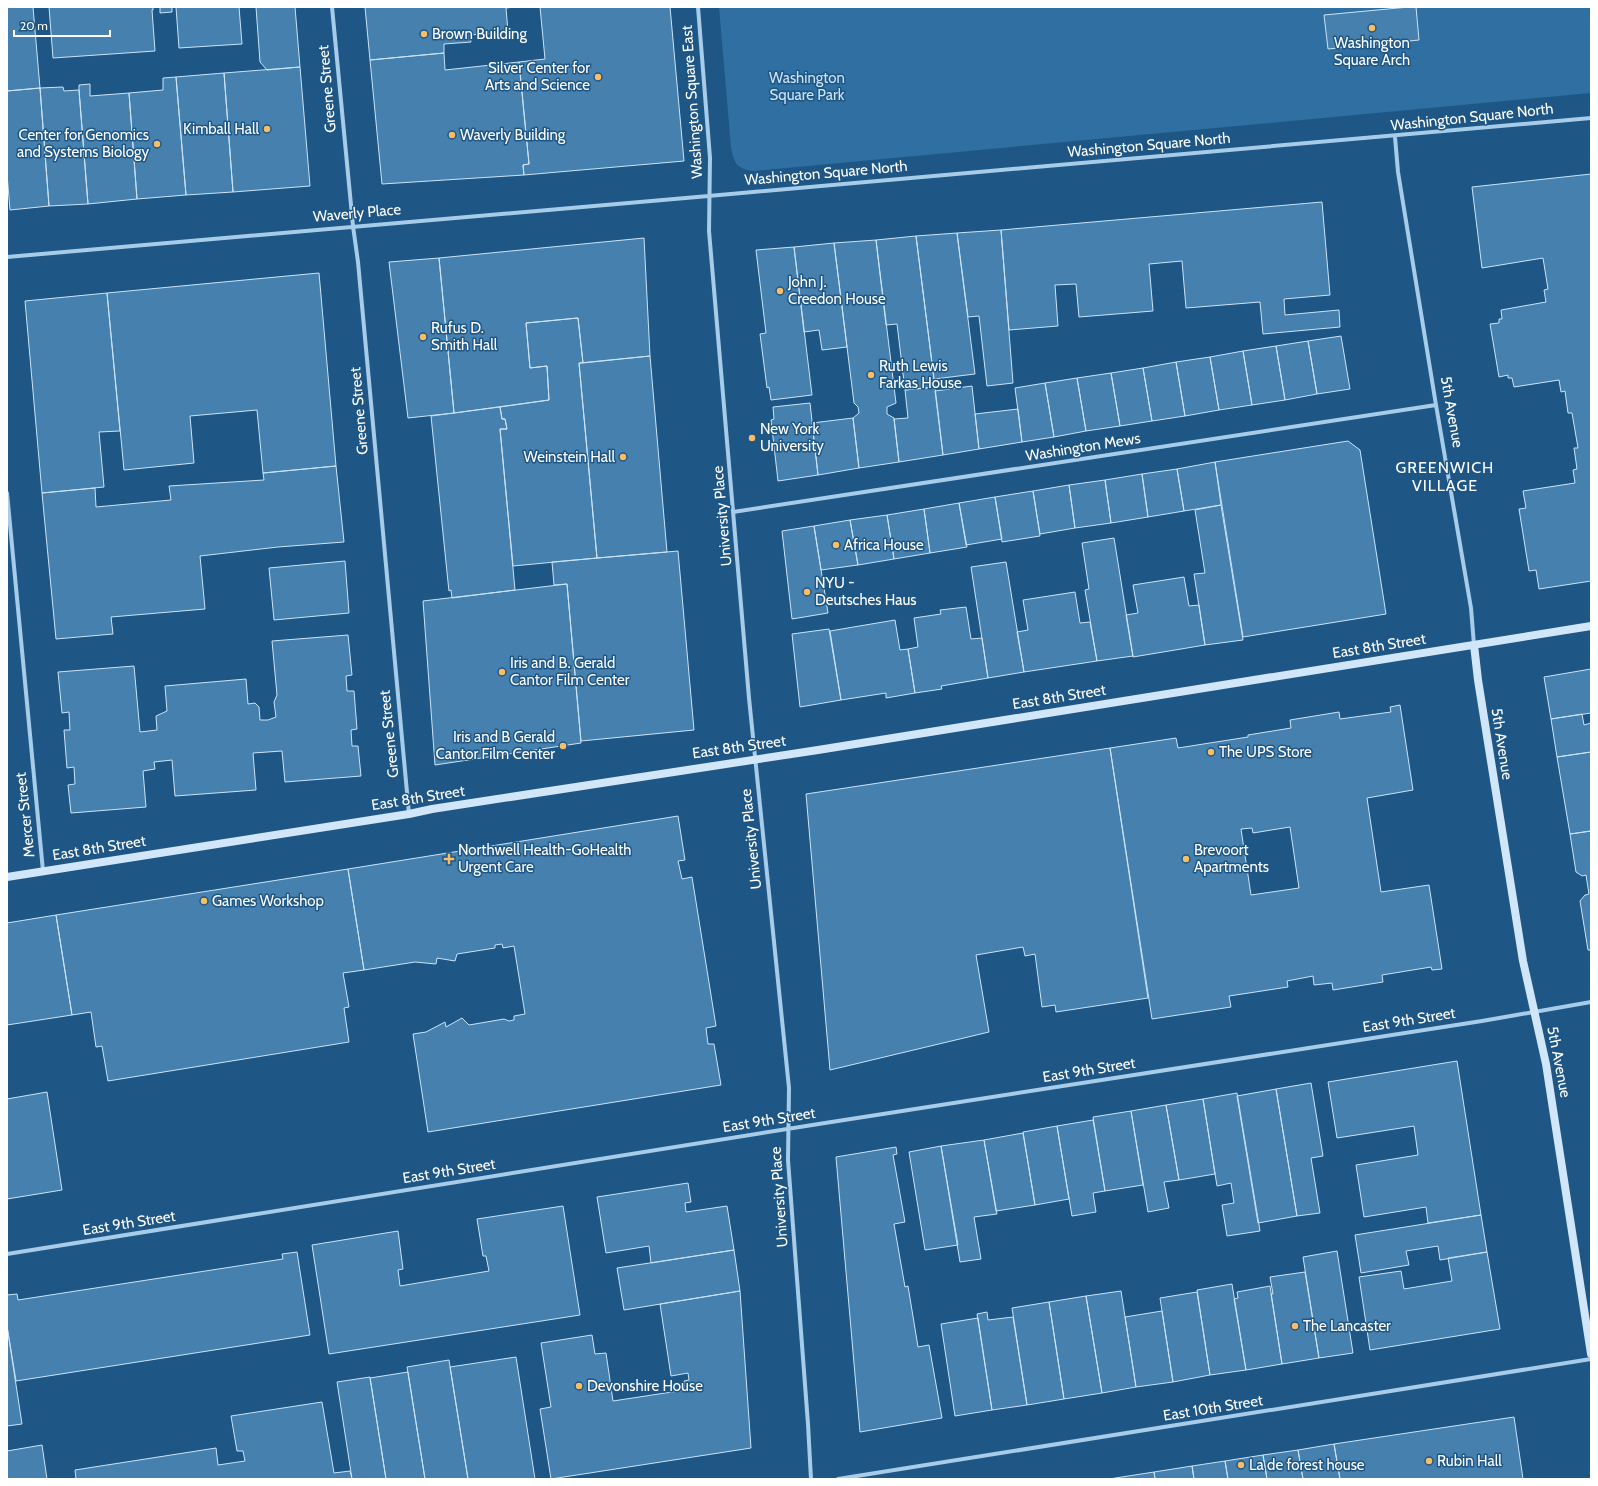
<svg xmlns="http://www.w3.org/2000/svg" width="1598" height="1486" font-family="Cabin,sans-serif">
<rect width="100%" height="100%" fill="#1e5685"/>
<path fill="#2f6fa2" d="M719,7H1591V93L754,171C737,169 734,164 731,147Z"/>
<path fill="#4680ae" stroke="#cbe4f8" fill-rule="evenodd" d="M7,7H33L40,88L7,91Z
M49,7H153V10H152L155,51L53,58Z
M160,7H172V12L160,13Z
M176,7H239L242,44L179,48Z
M256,7H295L300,67L267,70L260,62Z
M365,7H514L506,8L508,32L470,35L471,42L444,44V53L370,60Z
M540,7H670L684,161L524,175L523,165L529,164L519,62L545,59Z
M1409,7H1416L1419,40L1328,49L1324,15Z
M444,53L445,70L519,62L529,164L523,165L524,175L382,184L370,60Z
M300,67L310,186L233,192L224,73Z
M224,73L233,192L186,195L176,77Z
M176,77L186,195L137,199L129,93L163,90V78Z
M90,84V96L129,93L137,199L88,204L79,90V85Z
M63,87L64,91L79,90L88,204L49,206L40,88Z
M40,88L49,206L10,210L7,174V91Z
M1591,174V581L1539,589L1536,570L1529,571L1519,509L1526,508L1523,491L1575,483L1573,470L1577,469L1574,448H1578L1572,413H1568L1565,391L1561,392L1559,380L1514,387L1512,378H1508V375L1499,377L1490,324L1499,323V319H1502L1501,310L1546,302L1544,290L1548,289L1543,258L1482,268L1472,187Z
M1322,202L1330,295L1284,299L1285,315L1339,310L1340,327L1263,334L1260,302L1186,308L1182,261L1149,264L1153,311L1079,317L1076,284L1055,285L1058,326L1009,330L1001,230Z
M1001,230L1013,383L987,386L979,316L968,317L957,233Z
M957,233L975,374L934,379L916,236Z
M916,236L935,387L905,390L897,324L886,325L876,240Z
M644,238L650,356L583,363L578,318L526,323L530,368L547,366L549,400L454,413L439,258Z
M876,240L896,403L887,407V414L894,418L899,462L859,468L853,418L859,413L858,407L854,403L834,243Z
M834,243L847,347L822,350L819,330L804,332L794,247Z
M794,247L812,395L771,400L769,387L767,388L760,334L766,333L756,250Z
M439,258L454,413L408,418L389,262Z
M319,273L336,466L263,473L257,410L190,416L194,463L124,470L107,293Z
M107,293L120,431L99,432L104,487L42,493L25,301Z
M578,318L583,363H579L597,558L513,566L500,429H507L505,419H502L500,407L549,400L547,366L530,368L526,323Z
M1341,336L1350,389L1317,394L1308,341Z
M1308,341L1317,394L1285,400L1276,346Z
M1276,346L1285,400L1252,405L1243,351Z
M1243,351L1252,405L1219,410L1210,357Z
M650,356L667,552L597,558L579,363Z
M1210,357L1219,410L1185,416L1176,362Z
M1176,362L1185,416L1152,421L1143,368Z
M1143,368L1152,421L1120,426L1111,373Z
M1111,373L1120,426L1086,431L1077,378Z
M1077,378L1086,431L1054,437L1045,383Z
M1045,383L1054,437L1022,442L1015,388Z
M972,386L979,449L943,455L935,391Z
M935,387L943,455L899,462L894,419L908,418L905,390Z
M810,403L818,475L778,481L771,420L774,419L773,407Z
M500,407L502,419H505L507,429H500L515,590L452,598L451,590L449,591L448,582L431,416Z
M1018,409L1022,442L979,449L975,414Z
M853,418L859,468L818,475L812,423Z
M1348,441L1360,450L1386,614L1243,637L1215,462Z
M1215,462L1221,505L1184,511L1177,469Z
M336,466L344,542L278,547L200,556L205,609L111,617L113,634L56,639L42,493L95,488L96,507L171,500L169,486L264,480L263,473Z
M1177,469L1184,511L1148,517L1142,474Z
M1142,474L1148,517L1111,523L1105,480Z
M1105,480L1111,523L1075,528L1069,485Z
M1069,485L1075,528L1040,534L1033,491Z
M1033,491L1040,536L1002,542L995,497Z
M995,497L1002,539L966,545L959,503Z
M959,503L967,547L930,553L924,509Z
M1221,505L1243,640L1205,645L1194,574L1205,573L1195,510Z
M924,509L930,553L894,559L887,515Z
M887,515L894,559L858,565L850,520Z
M850,520L858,565L821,570L814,526Z
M814,526L828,613L792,619L782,531Z
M1114,538L1133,656L1097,661L1085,590L1089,589L1082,543Z
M678,551L694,730L581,741L567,584L554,585L552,562Z
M345,561L349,613L274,620L269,568Z
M1006,562L1024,672L988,678L971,567Z
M1184,577L1189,606L1199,605L1205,645L1133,657L1126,615L1138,613L1133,585Z
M567,584L581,743L435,765L423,601Z
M1075,592L1080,623L1090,622L1097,661L1024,672L1017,632L1028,630L1023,600Z
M966,607L971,639L982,638L988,678L941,686L942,689L915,693L908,649L918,647L914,618L941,614L940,610Z
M895,620L900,650L908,649L915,693L886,698V693L841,700L830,631Z
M829,629L841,700L800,707L792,634Z
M348,635L352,675L346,676L347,691H354L357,729L351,730L352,746H358L361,776L285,782L282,751L253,753L256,790L175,796L172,760L154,762L155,769L143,771L146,807L71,813L68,785L75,784L74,767L67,768L64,730H70L69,712L62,713L58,672L134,666L140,732L157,730L156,716L167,711L165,686L246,679L248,704L255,703L259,707L260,720H268L276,717L274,702L277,695L272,641Z
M1591,669V713L1551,719L1544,677Z
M1400,705L1413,790L1367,798L1381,892L1429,885L1442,969L1432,970L1431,967L1382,975L1383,982L1333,990L1332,983L1314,985L1313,976L1287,981L1288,987L1229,996L1231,1007L1152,1019L1110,748L1176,738L1178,748L1248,737V735L1291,728L1290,720L1339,712L1340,719L1391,712L1390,707ZM1290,827L1299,888L1251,895L1241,829L1252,828L1253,833Z
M1582,714L1584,725L1591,723V752L1557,757L1551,719Z
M1110,748L1148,998L1056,1012L1055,1005L1042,1007L1035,954L1025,956L1023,947L976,955L989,1032L830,1070L806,794Z
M1591,752V831L1570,834L1557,757Z
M678,816L685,860L678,861L682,879L692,877L716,1026L706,1028L708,1044H714L721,1085L428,1132L413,1034L426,1032L445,1022L446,1027L462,1018L469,1025L504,1019L509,1021L514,1020V1016L525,1014L514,946L503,948L502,944L495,945V948L457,954L455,961L437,958L436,964L415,962L364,970L348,869Z
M1591,831V950H1588L1580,901L1585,895L1589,894L1586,875L1582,876L1576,872L1570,834Z
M348,869L364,970L343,973L349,1007L344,1008L349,1042L108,1081L102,1046L96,1047L91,1012L72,1015L56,915Z
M56,915L72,1015L7,1025V923Z
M1457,1061L1481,1215L1428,1223L1426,1207L1364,1217L1356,1165L1418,1155L1414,1126L1337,1138L1328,1082Z
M1311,1083L1323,1156L1311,1158L1320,1213L1297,1216L1276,1089Z
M1276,1089L1297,1216L1258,1223L1237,1096Z
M47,1092L62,1190L7,1199V1099Z
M1237,1093L1260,1231L1227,1236L1222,1205L1234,1203L1231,1183L1217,1186L1203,1099Z
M1203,1099L1215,1174L1179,1180L1166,1105Z
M1166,1105L1179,1180L1164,1182L1169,1208L1148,1212L1131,1111Z
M1131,1111L1143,1185L1105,1191L1093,1117Z
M1093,1120L1105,1191L1093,1193L1096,1212L1072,1216L1057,1126Z
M1057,1126L1069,1199L1035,1205L1023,1132Z
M1023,1133L1035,1205L996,1211L984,1140Z
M984,1140L997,1214L974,1217L981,1259L960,1262L941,1146Z
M941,1146L958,1245L925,1250L909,1152Z
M896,1147L897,1154L893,1155L905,1222L894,1224L905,1287L908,1286L918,1347L929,1345L942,1418L860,1432L836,1157Z
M688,1183L691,1202L685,1203L686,1212L727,1206L734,1250L651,1263L649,1246L606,1253L597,1197Z
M563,1206L580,1315L329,1354L312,1245L398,1231L403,1269L398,1270L400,1286L489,1271L486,1256H483L477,1219Z
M1481,1215L1487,1252L1440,1260L1438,1246L1406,1251L1409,1265L1361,1273L1355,1235Z
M734,1250L740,1291L624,1310L617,1268Z
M1337,1251L1353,1353L1319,1358L1303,1257Z
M297,1252L310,1335L16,1381L7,1326V1295L17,1294L18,1300L283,1259L282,1254Z
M1487,1252L1500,1329L1370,1350L1359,1277L1401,1271L1404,1289L1452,1281L1448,1258Z
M1305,1272L1319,1358L1282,1364L1271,1294H1273L1270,1277Z
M1232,1284L1246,1370L1210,1375L1197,1290Z
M1270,1286L1282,1364L1246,1370L1234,1299L1238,1298L1237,1292Z
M740,1291L751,1448L551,1479L540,1409L551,1407L541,1343L592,1335L595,1354L606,1353L613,1401L685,1390L684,1381L689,1380L688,1373L671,1376L660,1304Z
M1121,1291L1136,1387L1102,1393L1086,1296Z
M1197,1292L1210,1375L1173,1382L1160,1298Z
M1086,1296L1102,1393L1064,1399L1049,1302Z
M1049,1302L1064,1399L1027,1405L1012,1308Z
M1162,1311L1173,1382L1136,1387L1125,1317Z
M987,1312L988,1320L1013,1317L1027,1405L992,1410L977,1314Z
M978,1318L992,1410L955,1416L941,1324Z
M7,1326L22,1424L7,1426Z
M516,1357L535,1479H468L450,1367Z
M449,1360L468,1479H425L407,1367Z
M408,1372L425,1479H386L370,1378Z
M370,1377L386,1479H352L337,1382Z
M322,1402L334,1473L350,1471L352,1479H76L75,1470L216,1448L218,1465L245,1461L243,1451H237L231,1416Z
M1514,1417L1523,1479H1340L1334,1444Z
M1334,1444L1340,1479H1303L1298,1450Z
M42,1445L47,1479H7V1451Z
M1298,1450L1303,1479H1267L1263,1455Z
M1263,1455L1267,1479H1228L1225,1461Z
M1225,1461L1228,1479H1194L1192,1466Z
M1192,1466L1194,1479H1155L1154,1472Z
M1154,1472L1155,1479H1109Z"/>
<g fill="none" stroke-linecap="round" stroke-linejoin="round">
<path stroke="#a6ccea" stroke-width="4" d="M332,7L353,226L358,262L409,814
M698,7L710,158L709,231L749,698L789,1088L788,1160L808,1424L811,1479
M1395,137L1398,172L1436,405L1471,608L1474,645
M7,257C535,209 1063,168 1591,118
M7,493L43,871
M733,512L1436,405
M7,1254L825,1123L1482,1021L1591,1002
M838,1479L1591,1359"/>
<path stroke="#d1e6f8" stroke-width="8" d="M1474,645L1478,680L1523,961L1546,1064L1591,1354
M7,877L409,814L432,809L818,750L1591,626"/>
</g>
<g fill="#f9be65" stroke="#1e5685" stroke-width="1.5">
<circle cx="1372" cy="28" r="4"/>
<circle cx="424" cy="34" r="4"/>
<circle cx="598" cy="77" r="4"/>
<circle cx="267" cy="129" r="4"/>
<circle cx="452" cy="135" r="4"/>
<circle cx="157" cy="144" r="4"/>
<circle cx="780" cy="291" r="4"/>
<circle cx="423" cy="337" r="4"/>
<circle cx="871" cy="375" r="4"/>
<circle cx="752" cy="438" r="4"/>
<circle cx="623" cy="457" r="4"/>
<circle cx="836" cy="545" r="4"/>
<circle cx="807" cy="592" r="4"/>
<circle cx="502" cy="672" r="4"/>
<circle cx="563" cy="746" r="4"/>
<circle cx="1211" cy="752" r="4"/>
<path d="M447 853h4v4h4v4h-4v4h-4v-4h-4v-4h4z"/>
<circle cx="1186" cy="859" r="4"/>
<circle cx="204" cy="901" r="4"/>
<circle cx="1295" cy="1326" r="4"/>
<circle cx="579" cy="1386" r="4"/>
<circle cx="1429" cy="1461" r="4"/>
<circle cx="1241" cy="1465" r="4"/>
</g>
<g text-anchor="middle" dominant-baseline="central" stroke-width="3" stroke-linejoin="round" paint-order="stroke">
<g font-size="15" fill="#fff" stroke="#1e5685" text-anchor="start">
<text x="432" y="34">Brown Building</text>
<text x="1372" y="43" text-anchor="middle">Washington<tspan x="1372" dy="17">Square Arch</tspan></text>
<text x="590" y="68" text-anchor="end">Silver Center for<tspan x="590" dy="17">Arts and Science</tspan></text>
<text x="259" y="129" text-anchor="end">Kimball Hall</text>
<text x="149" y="135" text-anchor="end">Center for Genomics<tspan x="149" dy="17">and Systems Biology</tspan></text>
<text x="460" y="135">Waverly Building</text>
<text x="788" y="282">John J.<tspan x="788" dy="17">Creedon House</tspan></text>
<text x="431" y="328">Rufus D.<tspan x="431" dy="17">Smith Hall</tspan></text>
<text x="879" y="366">Ruth Lewis<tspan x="879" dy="17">Farkas House</tspan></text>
<text x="760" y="429">New York<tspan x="760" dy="17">University</tspan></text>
<text x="615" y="457" text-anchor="end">Weinstein Hall</text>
<text x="844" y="545">Africa House</text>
<text x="815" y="583">NYU -<tspan x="815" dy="17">Deutsches Haus</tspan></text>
<text x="510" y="663">Iris and B. Gerald<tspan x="510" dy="17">Cantor Film Center</tspan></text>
<text x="555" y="737" text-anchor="end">Iris and B Gerald<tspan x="555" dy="17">Cantor Film Center</tspan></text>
<text x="1219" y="752">The UPS Store</text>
<text x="458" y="850">Northwell Health-GoHealth<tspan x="458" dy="17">Urgent Care</tspan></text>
<text x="1194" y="850">Brevoort<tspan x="1194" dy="17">Apartments</tspan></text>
<text x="212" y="901">Games Workshop</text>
<text x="1303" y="1326">The Lancaster</text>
<text x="587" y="1386">Devonshire House</text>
<text x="1437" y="1461">Rubin Hall</text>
<text x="1249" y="1465">La de forest house</text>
</g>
<g font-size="15" fill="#cbe4f8" stroke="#1e5685">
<text x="807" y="78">Washington<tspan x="807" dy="17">Square Park</tspan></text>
</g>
<g font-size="15" fill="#fff" stroke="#1e5685">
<text transform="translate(327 89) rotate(-95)">Greene Street</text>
<text transform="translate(692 102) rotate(-94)">Washington Square East</text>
<text transform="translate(1472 117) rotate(-6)">Washington Square North</text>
<text transform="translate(1149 145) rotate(-5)">Washington Square North</text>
<text transform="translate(826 173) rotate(-5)">Washington Square North</text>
<text transform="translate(357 213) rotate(-5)">Waverly Place</text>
<text transform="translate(359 411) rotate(-95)">Greene Street</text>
<text transform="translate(1452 412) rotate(80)">5th Avenue</text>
<text transform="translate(1083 447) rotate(-9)">Washington Mews</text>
<text transform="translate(722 516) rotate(-95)">University Place</text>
<text transform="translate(1379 646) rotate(-9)">East 8th Street</text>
<text transform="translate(1059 697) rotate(-9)">East 8th Street</text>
<text transform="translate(389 734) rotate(-96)">Greene Street</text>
<text transform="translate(1502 744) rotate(81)">5th Avenue</text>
<text transform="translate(739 747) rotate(-8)">East 8th Street</text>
<text transform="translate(418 798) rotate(-9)">East 8th Street</text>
<text transform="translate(25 815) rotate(-96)">Mercer Street</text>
<text transform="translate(751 839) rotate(-96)">University Place</text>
<text transform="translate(99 848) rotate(-9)">East 8th Street</text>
<text transform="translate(1409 1020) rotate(-9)">East 9th Street</text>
<text transform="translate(1559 1062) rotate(79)">5th Avenue</text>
<text transform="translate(1089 1070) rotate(-9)">East 9th Street</text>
<text transform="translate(769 1120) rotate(-9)">East 9th Street</text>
<text transform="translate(449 1171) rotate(-9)">East 9th Street</text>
<text transform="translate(779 1197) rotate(-94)">University Place</text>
<text transform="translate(129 1223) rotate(-9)">East 9th Street</text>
<text transform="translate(1213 1408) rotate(-9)">East 10th Street</text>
</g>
<g font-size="16" letter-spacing="1" fill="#fff" stroke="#1e5685">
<text x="1445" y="467">GREENWICH<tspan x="1445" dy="18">VILLAGE</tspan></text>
</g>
</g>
<rect width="1598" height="1486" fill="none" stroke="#ffffff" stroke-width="16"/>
<path d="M14 30v6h96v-6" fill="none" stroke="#ffffff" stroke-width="2"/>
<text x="20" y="30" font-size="12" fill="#ffffff" stroke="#1e5685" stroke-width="3" paint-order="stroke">20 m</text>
</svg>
